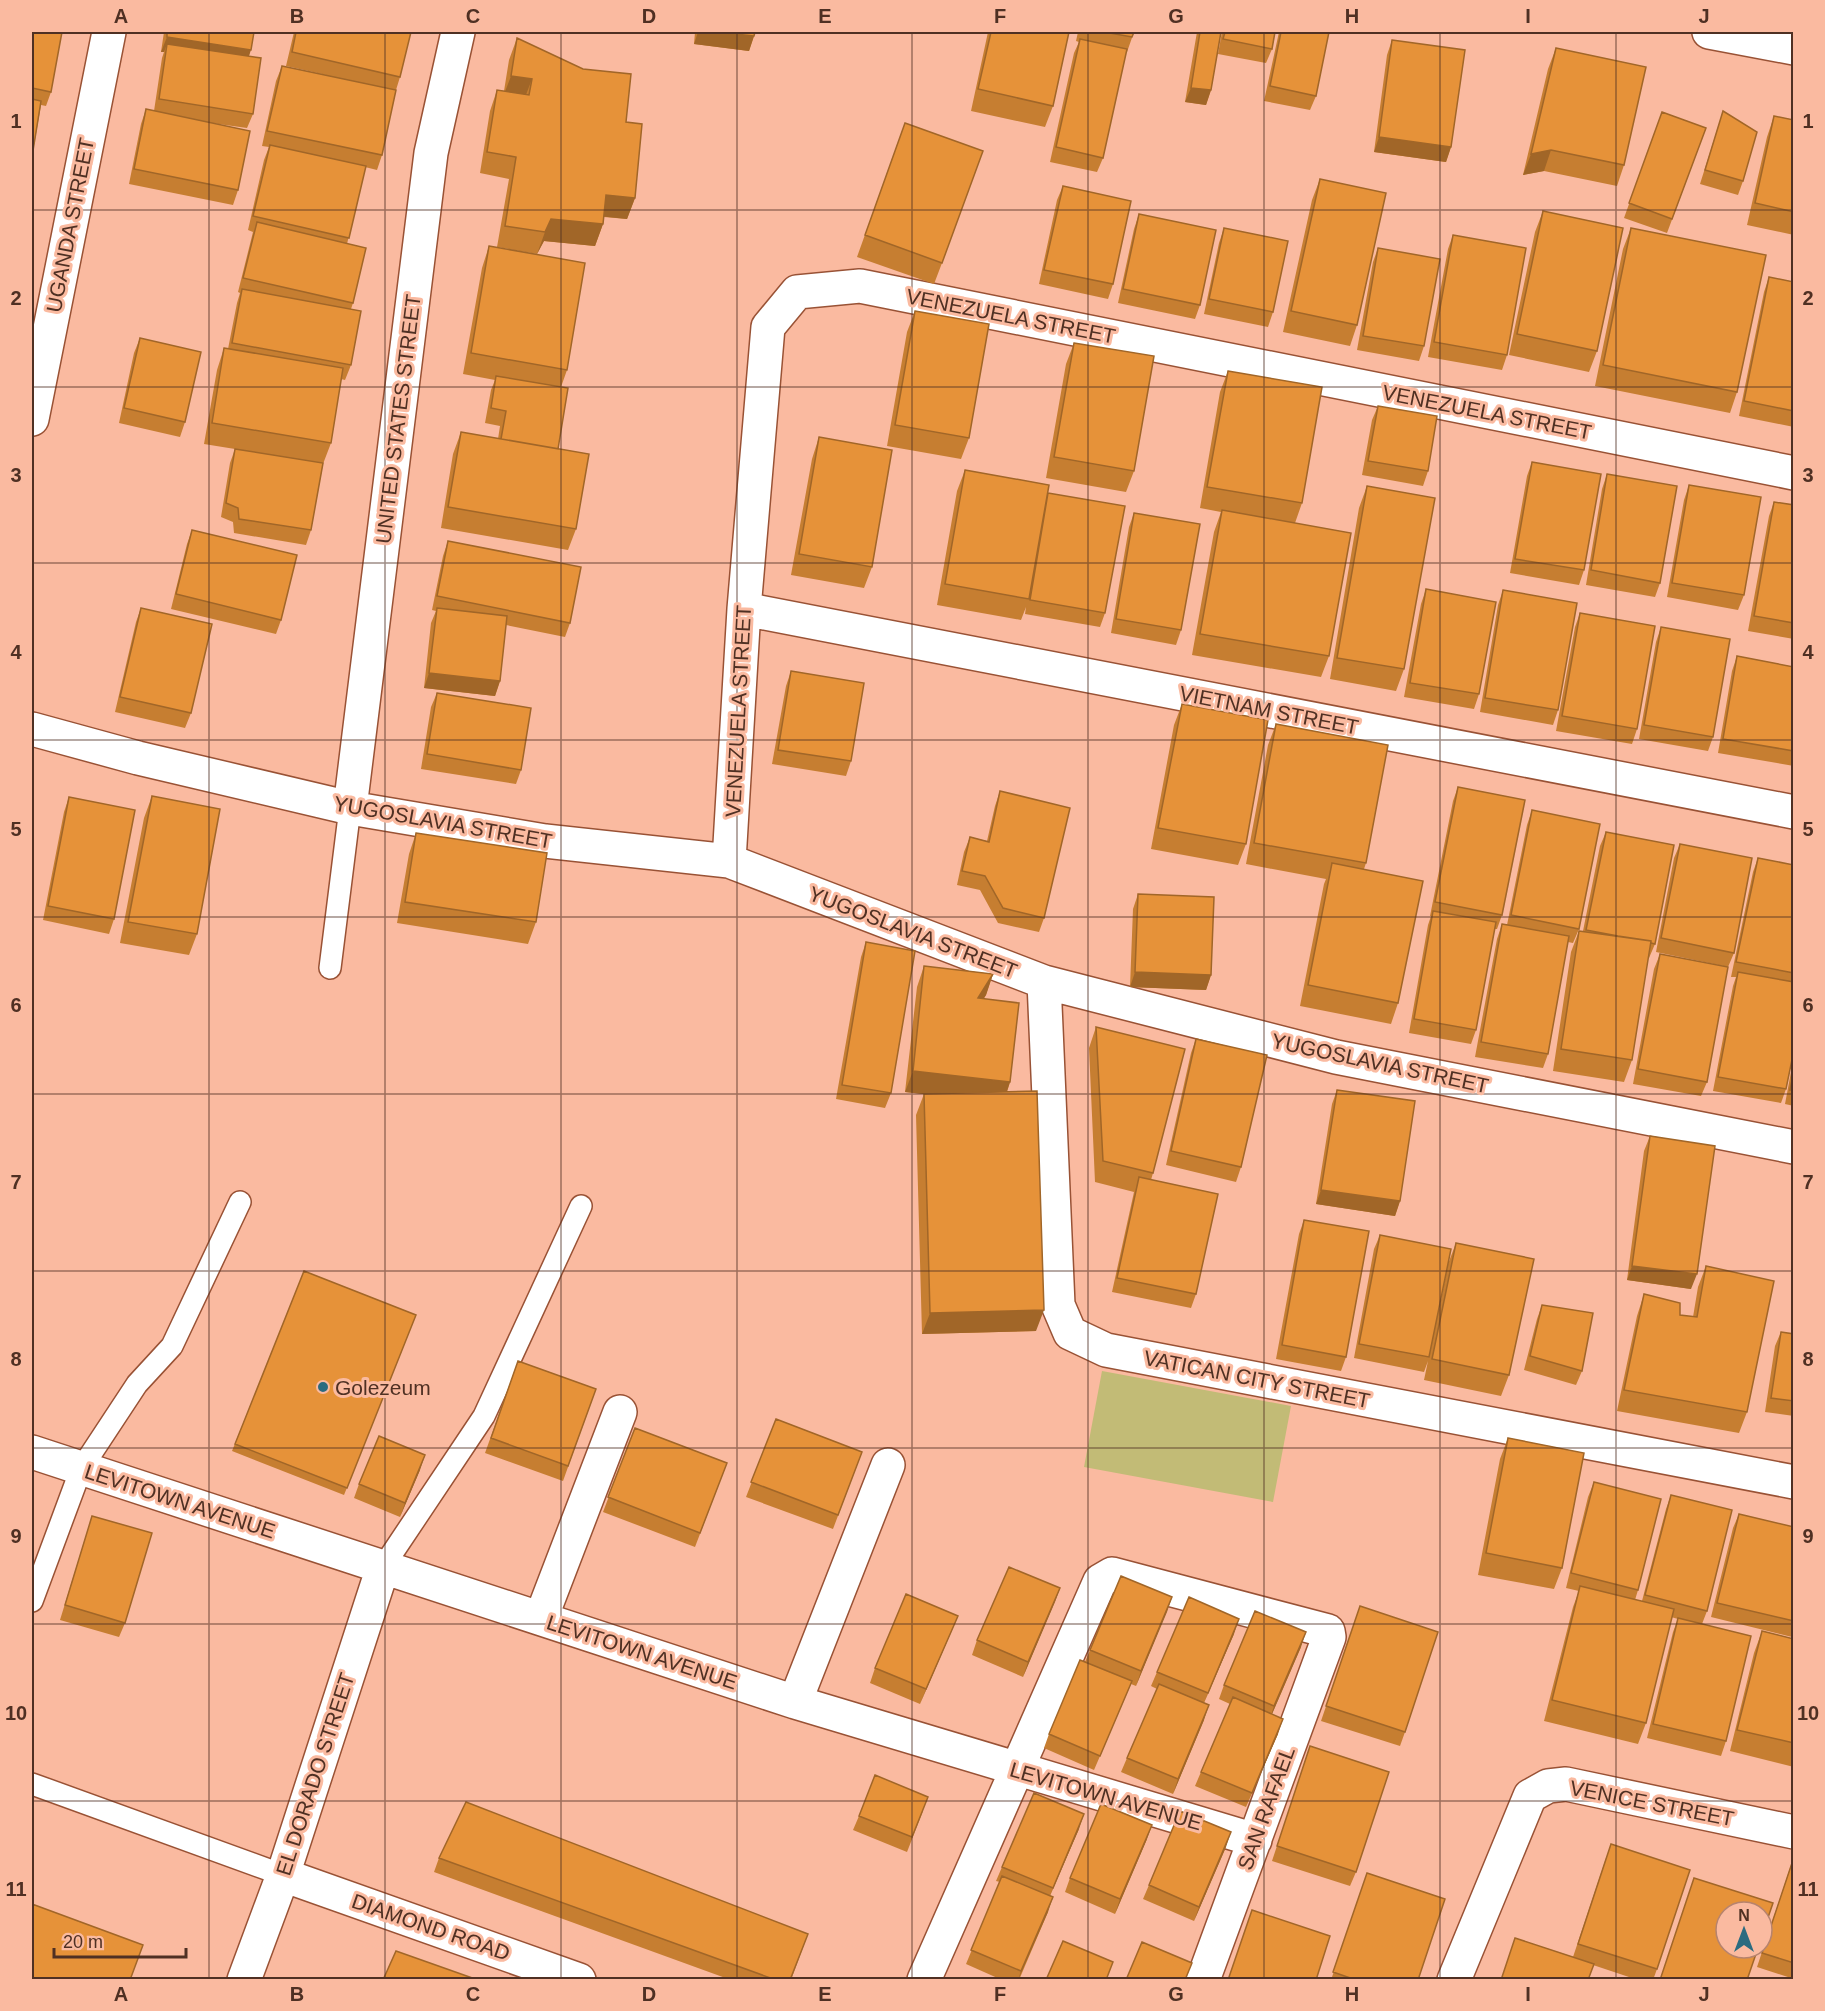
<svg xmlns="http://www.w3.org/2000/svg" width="1825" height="2011" font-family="Helvetica,sans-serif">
<rect width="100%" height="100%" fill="#fabaa0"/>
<path fill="#c2bb76" d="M1102,1371L1291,1406L1273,1502L1084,1467Z"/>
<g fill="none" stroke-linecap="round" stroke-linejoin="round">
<defs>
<path id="lane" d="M330,968L350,808
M383,1567L484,1416L581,1206
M32,1601L81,1469L137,1384L172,1346L240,1202
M32,1784L283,1875"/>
<path id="street" d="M1709,32L1794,48
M32,419L109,32
M744,609L1794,812
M32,729L138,758L350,808L545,841L729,861L1044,982L1336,1057L1794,1147
M350,808L431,153L458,32
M729,861L744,609L768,327L797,292L860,286L1794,473
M1044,982L1058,1305L1070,1333L1106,1350L1794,1482
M32,1452L795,1702L1255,1840
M541,1618L620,1412
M795,1702L888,1465
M283,1875L579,1980
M244,1980L283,1875L383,1567
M924,1980L1100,1581L1112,1574L1328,1631L1329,1637L1203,1980
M1454,1980L1530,1796L1548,1786L1566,1784L1794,1832"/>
</defs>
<use href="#lane" stroke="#995235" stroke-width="24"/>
<use href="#street" stroke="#995235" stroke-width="36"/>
<use href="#lane" stroke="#fff" stroke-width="21"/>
<use href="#street" stroke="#fff" stroke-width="33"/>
</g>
<path fill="#c67e31" d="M32,32L51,92L46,106L41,105L32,157Z
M164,32H254L249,56L253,114L247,128L211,123L238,190L233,205L129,184L141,124L146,109L154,111L162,58L164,52H161Z
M294,32H411L400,77L396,90L382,155L377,170L365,167L347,244L353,303L351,309V365L345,380L341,379L331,443L323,464L311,530L306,545L234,533L233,522L221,517L230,463L235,449L204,444L217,370L224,348L228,349L237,303L240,293L238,292L253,232L248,230L264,160L269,147L262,146L276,81L282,66L331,76L286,66Z
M695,32H755L754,36L749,51L694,44Z
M988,32H1069L1053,106L1045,127L971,111Z
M1078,32H1134L1127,52L1126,51L1103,158L1097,172L1050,162L1074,53L1079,42L1076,41Z
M1197,32H1221L1211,90L1206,105L1185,102Z
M1222,32H1275L1272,49L1266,63L1218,54Z
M1279,32H1329L1316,96L1310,110L1264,101Z
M517,38L626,122L635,198L627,219L604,217L603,224L595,246L544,241L537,254L497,247L509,179L480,173L490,111L497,90L504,91L509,60Z
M1392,40L1451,147L1446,162L1374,152L1387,55Z
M1556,48L1624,165L1617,186L1544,171L1523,175L1548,69Z
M1723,111L1743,181L1738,195L1700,184Z
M1662,112L1706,128L1667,233L1624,218Z
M1774,116L1794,120V235L1747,225L1767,137Z
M905,123L942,263L934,284L857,257Z
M1320,179L1357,325L1350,346L1283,332L1312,200Z
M1063,186L1113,284L1108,299L1039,284L1057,200Z
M1543,211L1597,351L1589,372L1509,355L1535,232Z
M1139,214L1200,305L1195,319L1118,303L1134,229Z
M1224,228L1273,312L1268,327L1204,314L1219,243Z
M1631,228L1737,392L1730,413L1595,386L1623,249Z
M1453,235L1507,355L1502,370L1428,357L1448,249Z
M489,246L567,370L561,387L558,449L576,529L568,550L441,528L453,454L461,432L498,439L500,426L485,423L491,390L495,380L463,374L482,268Z
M1378,248L1424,346L1419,361L1357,350L1373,262Z
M1769,277L1794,282V427L1739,416L1764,292Z
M915,311L969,438L961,459L887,446L907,332Z
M140,338L185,422L180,437L119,423L134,353Z
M1074,343L1134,471L1126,492L1046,478L1066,364Z
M1228,371L1302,503L1295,523L1329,656L1321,677L1192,655L1214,532L1221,512L1200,508L1220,392Z
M1378,406L1428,471L1423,486L1362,475L1372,420Z
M819,437L872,567L864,588L791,575L812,459Z
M1532,462L1584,570L1579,585L1510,573L1527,476Z
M965,470L1046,499L1048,493L1105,613L1100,627L1025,614L1026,607L1021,620L937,605L957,491Z
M1607,474L1660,583L1655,597L1586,585L1602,489Z
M1689,485L1744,595L1738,610L1667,597L1684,500Z
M1367,486L1404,669L1396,691L1330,679L1359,508Z
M1774,502L1794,505V639L1748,631L1769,516Z
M1134,513L1181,630L1176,645L1111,633L1129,527Z
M192,530L281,620L276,634L171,609L187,544Z
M448,541L570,623L565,637L506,625L500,681L495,696L424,688L431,623L436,611L432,610L443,556Z
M1426,589L1479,694L1474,709L1404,697L1421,604Z
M1503,590L1558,710L1553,725L1480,712L1498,605Z
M141,608L191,713L185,728L115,712L136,622Z
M1580,613L1637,729L1632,744L1556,731L1575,627Z
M1661,627L1713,737L1708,751L1639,739L1656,642Z
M1737,656L1794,667V766L1718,753L1732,671Z
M791,671L851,761L846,776L772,764L786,686Z
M437,693L521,770L516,784L421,769L431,707Z
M1182,704L1246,844L1238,865L1151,849L1174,725Z
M1276,724L1366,863L1364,869L1398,1003L1391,1024L1300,1006L1324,884L1326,879L1246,864L1268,745Z
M1458,787L1502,915L1497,929H1494L1476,1030L1471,1044L1409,1033L1428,925L1431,916H1430L1453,801Z
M1000,791L1044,918L1039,932L998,923L980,890L957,885L964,852L970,837L987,841L995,806Z
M152,796L197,934L189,955L120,943L144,818Z
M69,797L114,919L109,934L43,920L64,812Z
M1532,810L1579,929L1573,943L1568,942L1548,1054L1543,1068L1475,1057L1497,939L1502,924L1507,925L1527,825Z
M1606,832L1655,944L1649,958H1648L1632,1060L1624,1082L1553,1071L1571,952L1579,931H1583L1600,846Z
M416,833L536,922L528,944L397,923L409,854Z
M1680,844L1734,953L1728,967L1656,952L1674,858Z
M1758,858L1794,865V1050L1786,1089L1781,1103L1713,1091L1733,986L1736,977H1731L1753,872Z
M1138,894L1211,975L1206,990L1130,987L1133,909Z
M866,942L891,1093L885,1108L836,1099L861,957Z
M1660,954L1707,1082L1701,1096L1633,1084L1654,969Z
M924,966L993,974L986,995L983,999L1010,1082L1007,1092L1036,1331L922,1334L916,1115L924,1094L905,1092L917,987Z
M1096,1027L1153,1173L1151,1180L1196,1294L1191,1308L1112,1292L1134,1192L1095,1182L1089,1048Z
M1196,1039L1241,1167L1236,1182L1166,1165L1191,1053Z
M1794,1056V1106L1785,1104Z
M1337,1090L1400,1201L1395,1216L1316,1204L1332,1104Z
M1650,1136L1691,1289L1627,1280L1644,1151Z
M1304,1220L1346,1357L1341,1371L1276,1359L1299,1234Z
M1380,1235L1439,1310L1448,1264L1456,1243L1509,1375L1501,1396L1424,1380L1428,1361L1424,1372L1354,1358L1374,1249Z
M1706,1266L1747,1412L1739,1433L1617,1411L1637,1316L1644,1294L1680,1315L1693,1317L1698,1287Z
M304,1271L416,1315L344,1495L232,1451Z
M1542,1305L1582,1371L1576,1385L1524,1370L1537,1319Z
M1781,1332L1794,1334V1416L1765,1412L1775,1346Z
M518,1361L596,1389L563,1481L485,1453Z
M776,1419L862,1452L833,1529L746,1497Z
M635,1428L727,1463L695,1547L603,1512Z
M1508,1438L1562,1568L1554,1589L1478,1575L1500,1459Z
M420,1470L400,1517L354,1498L359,1484Z
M1594,1482L1638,1590L1635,1600L1642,1601L1666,1509L1671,1495L1707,1611L1702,1624L1726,1741L1721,1756L1647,1738L1673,1632L1678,1619L1671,1617L1646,1723L1638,1744L1544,1721L1573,1607L1579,1591L1566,1588L1588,1497Z
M1739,1514L1794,1527V1633L1792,1637L1711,1617L1733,1528Z
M92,1516L125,1623L119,1637L60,1620Z
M1060,1588L1023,1677L972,1655L977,1640Z
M1172,1597L1136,1686L1131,1684L1094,1770L1044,1748L1049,1734L1085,1662L1090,1650Z
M1355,1621L1405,1732L1400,1746L1321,1721Z
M952,1630L920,1704L870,1683L875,1668Z
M1762,1631L1794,1639V1767L1730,1751L1754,1653Z
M1234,1634L1204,1703V1720L1173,1794L1121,1772L1127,1758L1157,1689L1151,1686L1157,1672Z
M1301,1647L1272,1714L1278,1734L1246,1807L1195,1786L1230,1704L1219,1699L1224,1685Z
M1310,1746L1356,1872L1350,1886L1272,1861Z
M923,1811L907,1852L853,1830L859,1816Z
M1079,1829L1050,1896L1048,1912L1019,1980H1002L966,1964L1000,1882L996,1881L1002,1867Z
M1147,1839L1115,1914L1065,1892L1070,1878Z
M1226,1847L1194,1921L1143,1899L1149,1885Z
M1794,1856V1979L1757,1967Z
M439,1858L808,1934L791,1980H731L434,1872Z
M1606,1858L1657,1969L1653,1980H1638L1593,1965L1588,1980H1501L1515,1938L1573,1957Z
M1694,1878L1747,1980H1660Z
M1362,1888L1418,1980H1331Z"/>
<path fill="#a16628" d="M698,32H717L754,36L749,51L694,44Z
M167,37L251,50L246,64L167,44L164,52H161Z
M511,76L532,79L524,100L503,97Z
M1191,88L1211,90L1206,105L1185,102Z
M1379,137L1451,147L1446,162L1374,152Z
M1551,150L1544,171L1523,175L1531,154Z
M606,195L635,198L627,219L598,216Z
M551,219L603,224L595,246L544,241L537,254L545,232Z
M429,673L500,681L495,696L424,688Z
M1135,972L1211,975L1206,990L1130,987Z
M993,974L986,995L971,1020L978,998Z
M913,1071L1010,1082L1003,1103L905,1092Z
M1321,1190L1400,1201L1395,1216L1316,1204Z
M1632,1266L1697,1274L1691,1289L1627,1280Z
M1044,1310L1036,1331L922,1334L930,1313Z
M425,1455L420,1470L400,1517L405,1503Z
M1060,1588L1055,1602L1023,1677L1028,1662Z
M1172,1597L1167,1612L1136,1686L1141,1671Z
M958,1616L952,1630L920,1704L926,1689Z
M1239,1619L1234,1634L1202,1707L1208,1693Z
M1306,1632L1301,1647L1269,1721L1274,1706Z
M1209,1705L1204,1720L1173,1794L1178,1779Z
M1283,1719L1278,1734L1246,1807L1252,1793Z
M1084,1814L1079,1829L1047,1902L1053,1888Z
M1152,1825L1147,1839L1115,1914L1120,1899Z
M1231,1832L1226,1847L1194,1921L1199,1907Z
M1053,1897L1048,1912L1018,1980L1021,1971Z"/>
<path fill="#e69239" stroke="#a16628" stroke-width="1.5" d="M32,32H62L51,92L32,88Z
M167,32H254L251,50L167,37Z
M296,32H411L400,77L292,52Z
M717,32H755L754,36Z
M991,32H1069L1053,106L978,89Z
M1104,32H1134L1132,37Z
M1200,32H1221L1211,90L1191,88Z
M1225,32H1275L1272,49L1223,39Z
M1281,32H1329L1316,96L1270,86Z
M517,38L583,69L631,74L626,122L642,124L635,198L606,195L603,224L551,219L545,232L505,226L516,157L487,152L497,90L529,95L532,79L511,76Z
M1080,39L1127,49L1103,158L1056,147Z
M1392,40L1465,50L1451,147L1379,137Z
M167,44L261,58L253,114L159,99Z
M1556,48L1646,67L1624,165L1551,150L1531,154Z
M282,66L396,90L382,155L267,131Z
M32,99L41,101L32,157Z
M146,109L250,131L238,190L134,169Z
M1723,111L1757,132L1743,181L1705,170Z
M1662,112L1706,128L1672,219L1629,203Z
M1774,116L1794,120V212L1755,203Z
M905,123L983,151L942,263L865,235Z
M270,145L366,166L349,238L253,216Z
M1320,179L1386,193L1357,325L1291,311Z
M1063,186L1131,201L1113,284L1044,270Z
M1543,211L1623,228L1597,351L1517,334Z
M1139,214L1216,230L1200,305L1123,289Z
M257,222L366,248L353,303L243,278Z
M1224,228L1288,241L1273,312L1209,299Z
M1631,228L1766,255L1737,392L1603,365Z
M1453,235L1526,248L1507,355L1434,342Z
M489,246L585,263L567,370L471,353Z
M1378,248L1440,259L1424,346L1363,336Z
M1769,277L1794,282V411L1744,401Z
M242,289L361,311L351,365L232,343Z
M915,311L989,324L969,438L895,425Z
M140,338L201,352L185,422L124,408Z
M1074,343L1154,356L1134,471L1054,457Z
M224,348L343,368L331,443L212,423Z
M1228,371L1322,387L1302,503L1207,487Z
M496,376L568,388L558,449L501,439L506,411L491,408Z
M1378,406L1437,416L1428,471L1368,461Z
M461,432L589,454L576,529L448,507Z
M819,437L892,450L872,567L799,554Z
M235,449L323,463L311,530L239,519L238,508L226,503Z
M1532,462L1601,474L1584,570L1515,559Z
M965,470L1049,485L1029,599L945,584Z
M1607,474L1677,486L1660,583L1591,570Z
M1689,485L1761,497L1744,595L1672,583Z
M1367,486L1435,498L1404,669L1337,658Z
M1048,493L1125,506L1105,613L1030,600Z
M1774,502L1794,505V623L1754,616Z
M1222,510L1351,533L1329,656L1200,634Z
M1134,513L1200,524L1181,630L1116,619Z
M192,530L297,555L281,620L176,594Z
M448,541L581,567L570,623L437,596Z
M1426,589L1496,602L1479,694L1410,683Z
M1503,590L1577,603L1558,710L1485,698Z
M141,608L212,624L191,713L120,697Z
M437,608L507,616L500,681L429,673Z
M1580,613L1655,626L1637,729L1562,716Z
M1661,627L1730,639L1713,737L1644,725Z
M1737,656L1794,667V751L1723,739Z
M791,671L864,683L851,761L778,750Z
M437,693L531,708L521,770L427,754Z
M1182,704L1268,720L1246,844L1158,828Z
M1276,724L1388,745L1366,863L1254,843Z
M1458,787L1525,800L1502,915L1435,902Z
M1000,791L1070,808L1044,918L1003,908L985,876L962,871L970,837L989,842Z
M152,796L220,809L197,934L128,922Z
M69,797L135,810L114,919L48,906Z
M1532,810L1600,824L1579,929L1511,915Z
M1606,832L1674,845L1655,944L1651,943V941L1618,936L1586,930Z
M416,833L547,853L536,922L405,902Z
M1680,844L1752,858L1734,953L1661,938Z
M1758,858L1794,865V973L1736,962Z
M1332,863L1423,881L1398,1003L1308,985Z
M1138,894L1214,897L1211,975L1135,972Z
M1433,911L1496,922L1476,1030L1414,1019Z
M1502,924L1569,936L1548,1054L1481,1042Z
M1579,931L1651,941L1632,1060L1561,1049Z
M866,942L915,951L891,1093L842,1085Z
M1660,954L1728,967L1707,1082L1638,1069Z
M924,966L993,974L978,998L1019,1003L1010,1082L913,1071Z
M1738,972L1794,982V1050L1786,1089L1718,1077Z
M1096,1027L1185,1049L1153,1173L1103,1161Z
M1196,1039L1267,1055L1241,1167L1171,1151Z
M1794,1070V1090H1790Z
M1337,1090L1415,1101L1400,1201L1321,1190Z
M1037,1091L1044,1310L930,1313L924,1094Z
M1650,1136L1715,1146L1697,1274L1632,1266Z
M1139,1177L1218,1194L1196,1294L1117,1278Z
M1304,1220L1369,1231L1346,1357L1282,1345Z
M1380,1235L1451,1249L1429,1357L1359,1344Z
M1456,1243L1534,1259L1509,1375L1432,1359Z
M1706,1266L1774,1281L1747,1412L1624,1390L1644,1294L1680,1303V1315L1697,1317Z
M304,1271L416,1315L347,1488L235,1444Z
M1542,1305L1593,1313L1582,1371L1530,1356Z
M1781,1332L1794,1334V1401L1771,1398Z
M518,1361L596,1389L568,1466L491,1438Z
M776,1419L862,1452L838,1515L751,1482Z
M635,1428L727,1463L700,1533L608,1497Z
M379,1436L425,1455L405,1503L359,1484Z
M1508,1438L1584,1453L1562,1568L1486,1553Z
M1594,1482L1661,1499L1638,1590L1571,1573Z
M1671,1495L1732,1510L1707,1611L1645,1595Z
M1739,1514L1794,1527V1621L1717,1603Z
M92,1516L152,1533L125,1623L65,1605Z
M1009,1567L1060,1588L1028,1662L977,1640Z
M1121,1576L1172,1597L1141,1671L1090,1650Z
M1580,1586L1674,1609L1646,1723L1552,1700Z
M906,1594L958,1616L926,1689L875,1668Z
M1189,1597L1239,1619L1208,1693L1157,1672Z
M1360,1606L1438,1632L1405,1732L1326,1706Z
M1255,1611L1306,1632L1274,1706L1224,1685Z
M1678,1618L1751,1636L1726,1741L1653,1724Z
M1762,1631L1794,1639V1743L1737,1730Z
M1080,1660L1132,1681L1100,1756L1049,1734Z
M1159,1684L1209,1705L1178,1779L1127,1758Z
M1233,1697L1283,1719L1252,1793L1201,1772Z
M1310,1746L1389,1772L1356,1872L1277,1846Z
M875,1775L928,1797L912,1837L859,1816Z
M1034,1793L1084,1814L1053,1888L1002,1867Z
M466,1802L808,1934L790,1980H776L439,1858Z
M1101,1804L1152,1825L1120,1899L1070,1878Z
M1180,1811L1231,1832L1199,1907L1149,1885Z
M1611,1844L1690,1870L1657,1969L1578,1944Z
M1794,1857V1963L1762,1953Z
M1367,1873L1445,1899L1418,1980H1356L1333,1972Z
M1002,1876L1053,1897L1021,1971L971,1950Z
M1694,1878L1773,1903L1762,1935V1912H1726V1948H1758L1747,1980H1669L1661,1977Z
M32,1904L143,1945L130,1980H32Z
M1252,1910L1330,1936L1316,1980H1228Z
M1515,1938L1594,1964L1588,1980H1501Z
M1063,1941L1113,1962L1106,1980H1046Z
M1142,1942L1192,1963L1185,1980H1126Z
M396,1951L478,1980H383Z"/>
<path fill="none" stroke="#4f3023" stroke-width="1.5" stroke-opacity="0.55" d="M209,32V1980M385,32V1980M561,32V1980M737,32V1980M912,32V1980M1088,32V1980M1264,32V1980M1440,32V1980M1616,32V1980M32,210H1794M32,387H1794M32,563H1794M32,740H1794M32,917H1794M32,1094H1794M32,1271H1794M32,1448H1794M32,1624H1794M32,1801H1794"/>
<circle fill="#2b6b80" stroke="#fabaa0" stroke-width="2" cx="323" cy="1387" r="6"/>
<g text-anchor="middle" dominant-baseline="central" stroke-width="6" stroke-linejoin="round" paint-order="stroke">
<g font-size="21" fill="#4f3023" stroke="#fabaa0">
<text transform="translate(70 225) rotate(-79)">UGANDA STREET</text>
<text transform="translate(1011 316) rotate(11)">VENEZUELA STREET</text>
<text transform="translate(1487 412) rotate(11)">VENEZUELA STREET</text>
<text transform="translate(398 419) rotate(-83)">UNITED STATES STREET</text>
<text transform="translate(1269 710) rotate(11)">VIETNAM STREET</text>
<text transform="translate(738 711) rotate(-87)">VENEZUELA STREET</text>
<text transform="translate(443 822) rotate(10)">YUGOSLAVIA STREET</text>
<text transform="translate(913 932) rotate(21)">YUGOSLAVIA STREET</text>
<text transform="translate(1380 1063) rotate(12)">YUGOSLAVIA STREET</text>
<text transform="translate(1257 1379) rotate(11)">VATICAN CITY STREET</text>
<text transform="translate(180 1501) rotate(18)">LEVITOWN AVENUE</text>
<text transform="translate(642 1652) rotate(18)">LEVITOWN AVENUE</text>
<text transform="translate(315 1774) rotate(-72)">EL DORADO STREET</text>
<text transform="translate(1106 1796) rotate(16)">LEVITOWN AVENUE</text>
<text transform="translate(1652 1803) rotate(11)">VENICE STREET</text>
<text transform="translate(1266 1808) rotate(-70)">SAN RAFAEL</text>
<text transform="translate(431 1927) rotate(19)">DIAMOND ROAD</text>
</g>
<g font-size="21" fill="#4f3023" stroke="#fabaa0" text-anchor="start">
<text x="335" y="1387">Golezeum</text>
</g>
</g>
<rect width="1825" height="2011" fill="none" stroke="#fabaa0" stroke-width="66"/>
<g transform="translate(1744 1930)"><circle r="28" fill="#fabaa0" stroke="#b6836e" stroke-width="1.5"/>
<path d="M0-4.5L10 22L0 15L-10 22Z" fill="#2b6b80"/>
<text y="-9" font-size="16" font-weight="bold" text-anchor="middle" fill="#4f3023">N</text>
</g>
<path d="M54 1948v9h132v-9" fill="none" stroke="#4f3023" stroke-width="3"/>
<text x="63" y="1948" font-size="18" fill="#4f3023" stroke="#fabaa0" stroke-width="4.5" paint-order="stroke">20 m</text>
<rect x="33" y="33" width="1759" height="1945" fill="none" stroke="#4f3023" stroke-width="2"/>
<g font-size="20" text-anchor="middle" font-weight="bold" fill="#4f3023">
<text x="121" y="23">A</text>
<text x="297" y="23">B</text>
<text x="473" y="23">C</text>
<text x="649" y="23">D</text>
<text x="825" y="23">E</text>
<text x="1000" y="23">F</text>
<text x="1176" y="23">G</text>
<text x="1352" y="23">H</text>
<text x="1528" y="23">I</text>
<text x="1704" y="23">J</text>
<text x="16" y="128">1</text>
<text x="1808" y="128">1</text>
<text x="16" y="305">2</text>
<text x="1808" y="305">2</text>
<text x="16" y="482">3</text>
<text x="1808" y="482">3</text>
<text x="16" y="659">4</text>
<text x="1808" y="659">4</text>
<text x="16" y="836">5</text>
<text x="1808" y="836">5</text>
<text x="16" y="1012">6</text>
<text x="1808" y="1012">6</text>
<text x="16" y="1189">7</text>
<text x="1808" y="1189">7</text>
<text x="16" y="1366">8</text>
<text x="1808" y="1366">8</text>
<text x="16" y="1543">9</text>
<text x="1808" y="1543">9</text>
<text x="16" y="1720">10</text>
<text x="1808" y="1720">10</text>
<text x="16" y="1896">11</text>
<text x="1808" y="1896">11</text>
<text x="121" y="2001">A</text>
<text x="297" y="2001">B</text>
<text x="473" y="2001">C</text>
<text x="649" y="2001">D</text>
<text x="825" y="2001">E</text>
<text x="1000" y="2001">F</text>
<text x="1176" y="2001">G</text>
<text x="1352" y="2001">H</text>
<text x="1528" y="2001">I</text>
<text x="1704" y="2001">J</text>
</g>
</svg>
